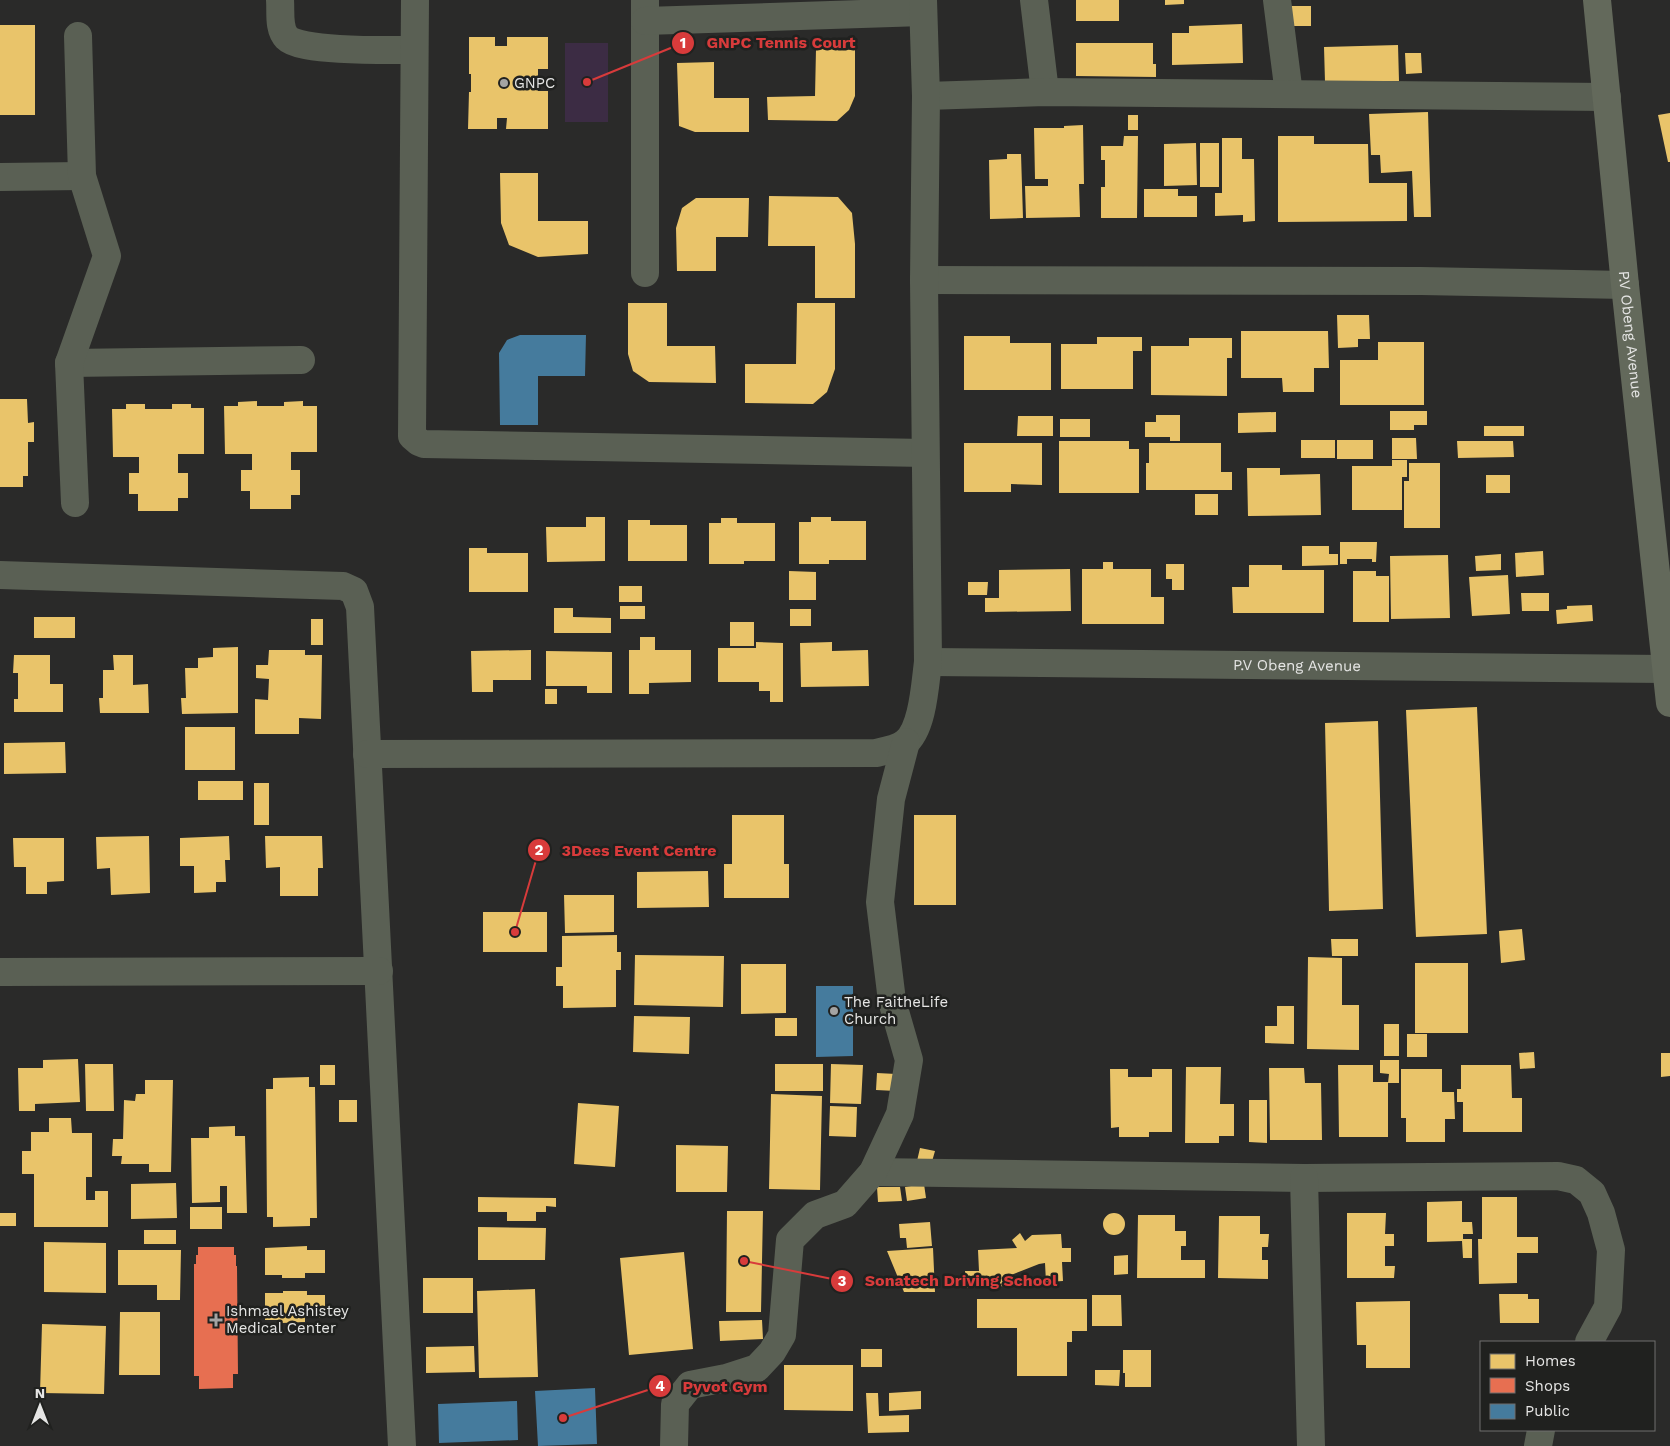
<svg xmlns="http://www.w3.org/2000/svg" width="1670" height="1446" font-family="'Work Sans',sans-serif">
<rect width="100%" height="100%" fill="#2a2a29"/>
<path fill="#3c2c44" d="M565,43H608V122H565Z"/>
<path fill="#e9c46a" d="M1076,0H1119V21H1076Z
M1165,0H1184V4L1165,5Z
M1286,6H1311V26H1286Z
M1242,24L1243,63L1172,65V33H1189V26Z
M0,25H35V115H0Z
M469,37H495V46H507V37H548V69H538V91H548V129H506L507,118H497V129H468L469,92H471V74H469Z
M1076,43H1153V64H1156V77L1076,76Z
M1398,45L1399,81L1325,82L1324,47Z
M816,49L855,50V96L849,110L837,121L768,120L767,97L815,96Z
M1405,53H1421L1422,73L1406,74Z
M714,62V98H749V132H695L679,126L677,63Z
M1428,112L1431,217H1414L1412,171L1381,173L1380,155H1371L1369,114Z
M1670,113V162H1668L1658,115Z
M1128,115H1138V130H1128Z
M1083,125L1084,184H1079L1080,217L1026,218L1025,186H1048V179H1035L1034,128H1064V126Z
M1124,136H1138L1137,218H1101V187H1105V160H1101V146H1123Z
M1278,136H1314V144H1368L1369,183H1407V221L1278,222Z
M1222,138H1242V159H1254L1255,221L1243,222V215L1215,216V193H1222Z
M1196,143L1197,185L1164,186V144Z
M1200,143H1219V187H1200Z
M1007,154H1021L1023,218L990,219L989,160L1007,159Z
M500,173H538V221H588V254L538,257L509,245L501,223Z
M1144,189H1178V196H1197V217H1144Z
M769,196L838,197L852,213L855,244V298H815V246H768Z
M696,198H749L748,237H716V271H677L676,228L682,208Z
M628,303H667V346H715L716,383L649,382L633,371L628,354Z
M797,303H835V369L827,392L813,404L745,403V364H796Z
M1337,315H1369L1370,339H1358V347L1338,348Z
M1241,331H1328L1329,368H1314V392H1283L1282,378H1241Z
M964,336H1010V343H1051V390H964Z
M1097,337H1142V351H1133V389H1061V344H1097Z
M1189,338H1232V358H1227V396L1151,395V346H1189Z
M1378,342H1424V405H1340V360H1378Z
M0,399H27L28,423L34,422V442H28V476H23V487H0Z
M257,401V406H284V402L303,401V406H317V452H291V470H300V495H291V509H250V491H241V470H252V454H225L224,406H238V402Z
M126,404H145V409H172V404H191V408H204V454H178V473H188V498H178V511H138V494H129V473H139V457H113L112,409H126Z
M1390,411H1427V425H1414V430H1390Z
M1276,412V432L1238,433V413Z
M1156,415H1180V441H1170V437H1145V422H1156Z
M1018,416H1053V436H1017Z
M1060,419H1090V437H1060Z
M1484,426H1524V436H1484Z
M1392,438H1416L1417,459H1392Z
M1301,440H1335V458H1301Z
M1337,440H1373V459H1337Z
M1059,441H1129V449H1139V493H1059Z
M1457,441H1513L1514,457L1458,458Z
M964,443H1042V485L1011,484V492H964Z
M1149,443H1221V472H1232V490H1146V463H1149Z
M1392,460H1407V477H1402V510H1352V466H1392Z
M1409,463H1440V528H1404V481H1409Z
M1247,468H1280V475L1320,474L1321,515L1248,516Z
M1486,475H1510V493H1486Z
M1195,494H1218V515H1195Z
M586,517H605V561L547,562L546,527H586Z
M811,517H831V521H866V560H829V564H799V522H811Z
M721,518H737V523H775V561H744V564H709V523H721Z
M628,520H650V525H687V561H628Z
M1340,542H1377L1376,562H1372V559H1347V564H1340Z
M1302,546H1329V554H1338V565L1302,566Z
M469,548H487V553H528V592H469Z
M1543,551L1544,575L1516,577L1515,553Z
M1501,554V570L1476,571L1475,556Z
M1448,555L1450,618L1391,619L1390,556Z
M1103,562H1113V569H1151V597H1164V624H1082V569H1103Z
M1166,564H1184V590H1172V579H1166Z
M1249,565H1282V570H1324V613H1233L1232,587H1249Z
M1070,569L1071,611L985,612V598H999V570Z
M789,571L816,572V600H789Z
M1353,571H1376V576H1389V622H1353Z
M1508,575L1510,614L1472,616L1469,577Z
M968,582H988L987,595H968Z
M619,586H642V602H619Z
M1521,593H1549V611H1522Z
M1592,605L1593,621L1557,624L1556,610L1567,609V606Z
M620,606H645V619H620Z
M554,608H573V617L611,618V633H554Z
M790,609H811V626H790Z
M34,617H75V638H34Z
M311,619H323V645H311Z
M730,622H754V646H730Z
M640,637H655V650H691V682L649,683V694H629V650H640Z
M756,642L783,643V702H770V691H759V682H718V648H756Z
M832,642V651L868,650L869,686L801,687L800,643Z
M238,647V713L182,714L181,698H186L185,668H198V658L213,657V648Z
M269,650H305V655H322L321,719L299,718V734H255V699L268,700L269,679L256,678V665H268Z
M531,650V680H493V692H472L471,651Z
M546,651L612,652V693H587V686H546Z
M14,655H50V684H63V712H14V699H18V673H13Z
M113,655H133V685L148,684L149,713H100L99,698H103V670H114Z
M545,689H557V704H545Z
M1477,707L1487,934L1416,937L1406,710Z
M1378,721L1383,909L1329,911L1325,723Z
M185,727H235V770H185Z
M65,742L66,773L4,774V743Z
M198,781H243V800H198Z
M254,783H269V825H254Z
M732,815H784V864H789V898H724V864H732Z
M914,815H956V905H914Z
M149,836L150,893L111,895L110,868L97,869L96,837Z
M229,836L230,860H225L226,882H216V892L194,893V866H180V838Z
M265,836H322L323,868H318V896H280V867L266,868Z
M13,838H64V881L47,882V894H26V867H14Z
M708,871L709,907L637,908V872Z
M564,895H614V932L565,933Z
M483,912H547V952H483Z
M1522,929L1525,960L1501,963L1499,931Z
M617,935V952H621V970H616V1007L563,1008V986H556V967H562V936Z
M1331,939H1358V956H1332Z
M635,955L724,956L723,1007L634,1005Z
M1308,957L1342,958V1005H1359V1050L1307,1049Z
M1415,963H1468V1033H1415Z
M741,964H786V1013L741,1014Z
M1277,1006H1294V1044L1265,1043V1026H1277Z
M634,1016L690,1017L689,1054L633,1052Z
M775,1018H797V1036H775Z
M1384,1024H1399V1056H1384Z
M1407,1034H1427V1057H1407Z
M1534,1052L1535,1068L1520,1069L1519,1053Z
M1661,1053H1670V1076L1661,1077Z
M78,1059L80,1102L35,1104V1111H19L18,1068H43V1060Z
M1380,1060H1399V1083H1388L1389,1074L1380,1073Z
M85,1064H113L114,1111H86Z
M775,1064H823V1091H775Z
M831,1064L863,1065L861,1104L830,1103Z
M320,1065H335V1085H320Z
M1338,1065H1373V1082H1388V1137H1339Z
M1461,1065H1511L1512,1098H1522V1132H1463V1102H1457V1089H1461Z
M1186,1067H1221L1220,1104H1234V1136H1219V1143H1185Z
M1269,1068H1304L1305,1083H1321L1322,1140H1270Z
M1110,1069H1128V1077H1152V1069H1172V1132H1149V1137H1119V1127L1111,1128Z
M1401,1069H1442V1092H1454L1455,1119H1445V1142H1406V1118H1401Z
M877,1073L896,1074V1091L876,1090Z
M309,1077V1087H315L317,1218H310V1226L273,1227V1217H267L266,1089H273V1078Z
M145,1080H173L171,1172H149V1164H121L122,1156H112L113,1139H123L124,1100L135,1101L136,1094H145Z
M771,1094L822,1096L820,1190L769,1189Z
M339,1100H357V1122H339Z
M1249,1100H1267V1143L1249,1142Z
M578,1103L619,1106L615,1167L574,1164Z
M830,1106L857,1107L856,1137L829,1136Z
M49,1118H71L72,1133H92V1177H86V1200H95V1191H108V1227H34V1174H22V1151H31V1132H49Z
M235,1126V1136H245L247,1213H227V1186H220V1202L192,1203L191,1138H209V1127Z
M676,1145L728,1146L727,1192H676Z
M920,1148L935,1151L931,1165L917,1161Z
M176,1183L177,1218L131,1219V1184Z
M924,1184L926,1198L907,1201L905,1187Z
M877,1187H900L902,1201L878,1202Z
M478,1197L556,1198V1207L546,1206V1212H536V1221H507V1212H478Z
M1482,1197H1517V1237H1538V1253H1517V1283L1479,1284L1478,1239H1482Z
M1462,1201V1222H1472L1473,1234H1463V1239H1472V1258H1463L1462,1241L1427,1242V1202Z
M190,1207H222V1229H190Z
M727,1211H763L761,1312H726Z
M1103 1224a11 11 0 1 1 22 0a11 11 0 1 1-22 0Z
M0,1213H16V1226H0Z
M1347,1213H1386L1385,1234H1394V1246H1385V1266H1395L1394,1278H1347Z
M1138,1215H1175V1231H1186V1246H1181V1260H1205V1278H1137Z
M1219,1216H1260V1234H1269L1268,1247H1262V1260H1268V1279L1218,1278Z
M930,1222L932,1246L907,1248L906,1238H900L899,1224Z
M478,1227L546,1228L545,1260H478Z
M144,1230H176V1244H144Z
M1020,1233L1025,1241L1032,1235L1061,1234L1062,1248H1071V1262H1062L1063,1281L1046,1282L1045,1263L1039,1264L1006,1277V1286L966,1288L965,1271H979L978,1250L1017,1248L1012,1240Z
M44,1242L106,1243V1293L44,1292Z
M307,1246V1250H325V1273H305V1278H282V1275H265V1248Z
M933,1248L935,1292H904L887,1251Z
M118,1250H181L180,1300H157V1285H118Z
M684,1252L693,1349L629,1355L620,1258Z
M1128,1255V1274L1114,1275V1256Z
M423,1278H473V1313H423Z
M535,1289L538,1377L479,1378L477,1291Z
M283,1291H307V1295H325V1318H305V1322L282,1323V1320H265V1293H283Z
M1499,1294H1528V1299H1539V1323H1500Z
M1092,1295H1121L1122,1326H1092Z
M977,1299H1087V1331H1072V1342H1067V1376H1017V1328H977Z
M1410,1301V1368H1366V1345H1357L1356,1302Z
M120,1312H160V1375H119Z
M762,1320L763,1339L720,1341L719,1321Z
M42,1324L106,1326L104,1394L40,1393Z
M474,1346L475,1372L426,1373V1347Z
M861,1349H882V1367H861Z
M1123,1350H1151V1387H1125V1373H1123Z
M784,1365H853V1411L784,1410Z
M1095,1370H1120L1119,1386L1095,1385Z
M921,1391V1409L889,1411V1393Z
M866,1393H878L879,1416L909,1415V1432L868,1433Z"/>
<path fill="#e76f51" d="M198,1247H234V1255H236V1266H237L238,1374H233V1388L199,1389V1376H194V1264H196V1255H198Z"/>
<path fill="#457b9d" d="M520,335H586L585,376H538V425H500L499,353L507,340Z
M816,986H853V1056L816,1057Z
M595,1388L597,1444L538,1446L535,1391Z
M517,1401L518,1440L439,1443L438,1404Z"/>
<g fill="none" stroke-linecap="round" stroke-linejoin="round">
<g stroke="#5a6054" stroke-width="28">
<path d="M280,0C281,12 278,29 287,38C300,52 391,50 414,50"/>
<path d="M415,0L412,436L419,442L424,444L925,453"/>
<path d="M645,0V273"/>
<path d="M1034,0L1045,92"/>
<path d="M1277,0L1289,94"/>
<path d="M645,21L923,12"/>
<path d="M926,96L1045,92L1607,97"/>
<path d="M0,177L82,176"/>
<path d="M924,280L1421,281L1625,285"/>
<path d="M69,363L301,360"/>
<path d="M75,503L69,363L107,256L82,176L78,36"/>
<path d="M0,575L343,586L354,591L360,607L402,1446"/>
<path id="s1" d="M928,662L1666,669"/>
<path d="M367,754L876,753C885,751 897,749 905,743C923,729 925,684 928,662L924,280L926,96L923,0"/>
<path d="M0,972L379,971"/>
<path d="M873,1172L1304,1178L1558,1176L1576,1180L1592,1193L1601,1213L1611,1250L1608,1307L1589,1342"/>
<path d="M1304,1178L1311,1446"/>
<path d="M674,1446L675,1404L690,1385L726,1378L757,1368L772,1352L782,1335L790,1240L815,1215L845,1204L873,1172L900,1114L909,1060L892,1001L880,902L891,799L906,742"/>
<path d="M1538,1446L1541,1430"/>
</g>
<path stroke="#63695b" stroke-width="28" id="s2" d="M1597,0L1625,285L1670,703"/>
</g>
<g fill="#a4a4a3" stroke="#20211f" stroke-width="2">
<circle cx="504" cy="83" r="5"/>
<circle cx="834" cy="1011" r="5"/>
<path d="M213.5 1312.5h5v5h5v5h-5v5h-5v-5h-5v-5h5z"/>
</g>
<g text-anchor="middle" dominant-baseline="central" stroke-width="5" stroke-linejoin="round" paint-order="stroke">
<g font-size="15" fill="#e5e5e4" stroke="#20211f" text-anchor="start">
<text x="514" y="83">GNPC</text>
<text x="844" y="1002">The FaitheLife<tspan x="844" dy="17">Church</tspan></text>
<text x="226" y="1311">Ishmael Ashistey<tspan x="226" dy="17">Medical Center</tspan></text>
</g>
<g font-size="15" fill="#e5e5e4" stroke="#20211f">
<text stroke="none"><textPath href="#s2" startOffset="336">P.V Obeng Avenue</textPath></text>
<text stroke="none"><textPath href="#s1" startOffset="369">P.V Obeng Avenue</textPath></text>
</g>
</g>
<path fill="none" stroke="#d83b3b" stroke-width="2" d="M587 82L683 43M515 932L539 850M744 1261L842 1281M563 1418L660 1386"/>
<g fill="#d83b3b" stroke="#20211f" stroke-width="2">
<circle cx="587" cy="82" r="5"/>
<circle cx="515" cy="932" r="5"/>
<circle cx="744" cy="1261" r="5"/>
<circle cx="563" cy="1418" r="5"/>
<circle cx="683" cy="43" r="12"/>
<circle cx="539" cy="850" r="12"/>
<circle cx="842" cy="1281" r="12"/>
<circle cx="660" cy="1386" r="12"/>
</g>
<g font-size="15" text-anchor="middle" font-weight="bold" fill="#fff">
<text x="683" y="48">1</text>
<text x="539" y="855">2</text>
<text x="842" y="1286">3</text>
<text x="660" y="1391">4</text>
</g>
<g font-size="16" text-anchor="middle" font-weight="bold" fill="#d83b3b" stroke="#20211f" stroke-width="5" stroke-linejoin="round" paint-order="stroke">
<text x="781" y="48">GNPC Tennis Court</text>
<text x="639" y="856">3Dees Event Centre</text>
<text x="961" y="1286">Sonatech Driving School</text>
<text x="725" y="1392">Pyvot Gym</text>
</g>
<rect x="1480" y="1341" width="175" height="90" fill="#20211f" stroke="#6f6f6e"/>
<rect x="1490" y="1354" width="25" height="15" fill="#e9c46a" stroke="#6f6f6e"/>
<text x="1525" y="1366" font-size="15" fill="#e5e5e4">Homes</text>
<rect x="1490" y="1378" width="25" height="15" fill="#e76f51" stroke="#6f6f6e"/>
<text x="1525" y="1391" font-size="15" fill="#e5e5e4">Shops</text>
<rect x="1490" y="1404" width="25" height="15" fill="#457b9d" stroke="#6f6f6e"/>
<text x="1525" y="1416" font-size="15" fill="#e5e5e4">Public</text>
<g transform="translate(40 1406)" stroke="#20211f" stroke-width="4" paint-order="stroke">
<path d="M0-4L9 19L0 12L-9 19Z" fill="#e5e5e4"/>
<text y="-8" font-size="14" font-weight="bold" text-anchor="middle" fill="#e5e5e4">N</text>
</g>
</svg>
